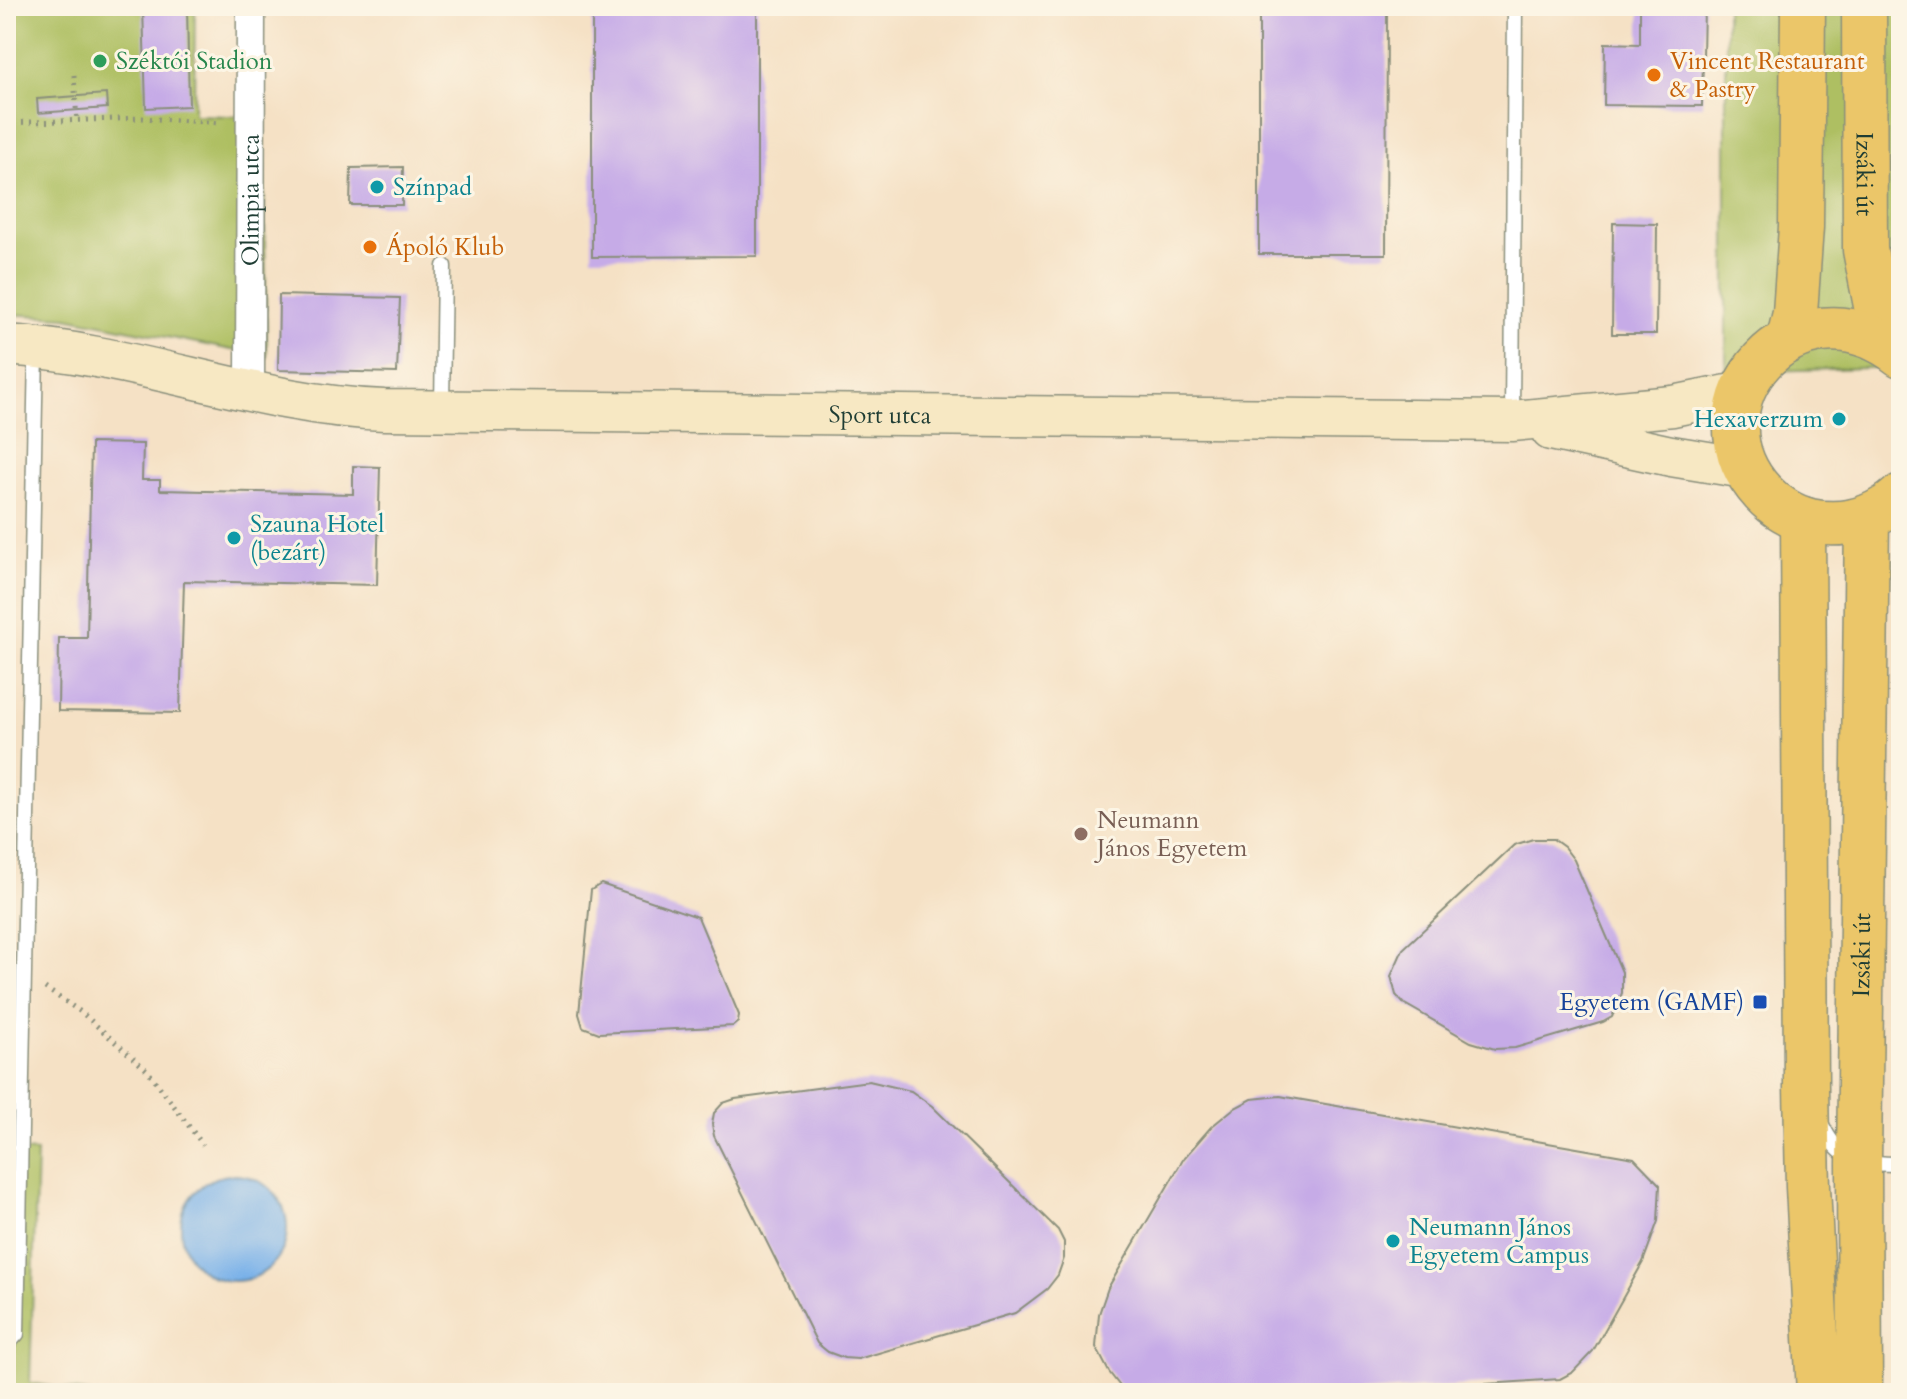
<svg xmlns="http://www.w3.org/2000/svg" width="1907" height="1399" font-family="Cardo,serif">
<rect width="100%" height="100%" fill="#fcf5e5"/>
<filter id="ink" filterUnits="userSpaceOnUse"><feTurbulence type="fractalNoise" baseFrequency=".0125" numOctaves="2"/><feDisplacementMap in="SourceGraphic" scale="16" xChannelSelector="R" yChannelSelector="G"/><feConvolveMatrix kernelMatrix="1 2 1 2 8 2 1 2 1" color-interpolation-filters="sRGB"/></filter>
<filter id="wash" filterUnits="userSpaceOnUse"><feTurbulence type="fractalNoise" baseFrequency=".006" numOctaves="4" result="noise"/><feDisplacementMap in="SourceGraphic" scale="32" xChannelSelector="R" yChannelSelector="G"/><feGaussianBlur stdDeviation="1.8" result="paint"/><feColorMatrix in="noise" values="0 0 0 0 0 0 0 0 0 0 0 0 0 0 0 0 0 1.4 0 .05"/><feComposite in="paint" operator="in"/></filter>
<g filter="url(#wash)">
<rect width="100%" height="100%" fill="#f5e1c5"/>
<path fill="#aebf62" stroke="#667e4b" stroke-width="2" d="M6,6H195L194,115L263,117L267,357L66,317L6,314Z
M1726,6H1901V367L1726,372Z
M6,1150L37,1152L30,1383L91,1393H6Z"/>
<path fill="#79b1e9" stroke="#4c778e" stroke-width="2" d="M181 1228a53 53 0 1 1 106 0a53 53 0 1 1-106 0Z"/>
<g id="blocks">
<path fill="#c6abe7" d="M143,6H187L189,106L146,108Z
M592,6H757V256L592,257Z
M1259,6H1387L1386,254H1259Z
M1640,6H1704L1702,106L1604,105L1605,43L1640,44Z
M106,94L107,108L38,113L37,99Z
M403,167L402,205H350L351,168Z
M1613,223L1657,224L1656,334H1612Z
M279,295L400,298L397,373L278,370Z
M91,443L143,444L142,480H160V490L353,494V466L380,467L377,585L184,581L180,713L58,711L59,638H87Z
M1533,839H1553L1564,847L1574,860L1622,972V993L1612,1017L1603,1022L1515,1048L1495,1049L1471,1042L1403,1003L1396,995L1391,976L1403,949L1514,845Z
M601,884L698,917L739,1015L738,1022L733,1026L599,1033L583,1027L579,1014L591,890Z
M869,1081L911,1091L932,1106L1058,1230L1064,1242V1258L1058,1275L1047,1289L1015,1313L858,1359L844,1358L828,1352L817,1343L714,1136L712,1124L714,1113L723,1103L735,1099Z
M1280,1096L1634,1158L1660,1185L1658,1221L1643,1262L1593,1351L1573,1372L1560,1379L1351,1393H1128L1123,1390L1109,1372L1096,1347L1099,1314L1108,1288L1184,1158L1211,1127L1233,1109L1252,1099Z"/>
</g>
</g>
<g filter="url(#ink)">
<use href="#blocks" fill-opacity="0" stroke="#8a8f7c" stroke-width="2"/>
<g fill="none" stroke-linecap="round" stroke-linejoin="round">
<defs>
<path id="lane" d="M442,406L444,266
M1512,417L1515,6
M1822,1125C1839,1161 1857,1163 1894,1164
M6,1346L17,1334L36,351"/>
<g id="street">
<path id="s1" d="M250,392L251,6"/>
</g>
<g id="secondary">
<path id="s2" d="M6,345C135,353 255,405 384,410L1512,421L1673,406L1742,392"/>
<path d="M1551,430L1671,456L1745,468"/>
</g>
<g id="primary">
<path id="s3" d="M1864,6L1865,250L1883,341"/>
<path d="M1789,339L1795,313L1801,227L1803,6"/>
<path d="M1901,355C1795,273 1683,406 1763,493C1775,506 1793,517 1810,521C1844,528 1875,519 1901,496"/>
<path d="M1803,519L1806,1088L1808,1187L1819,1393"/>
<path id="s4" d="M1860,1393L1859,1163L1867,518"/>
</g>
</defs>
<use href="#lane" stroke="#8a8f7c" stroke-width="17"/>
<use href="#street" stroke="#8a8f7c" stroke-width="31"/>
<use href="#secondary" stroke="#8a8f7c" stroke-width="43"/>
<use href="#primary" stroke="#8a8f7c" stroke-width="47"/>
<path stroke="#8a8f7c" stroke-width="5" stroke-dasharray="2 6" stroke-linecap="butt" d="M74,75L77,121
M6,123L142,118L221,123
M45,988L81,1012L148,1071L203,1145"/>
<use href="#lane" stroke="#fff" stroke-width="14"/>
<use href="#street" stroke="#fff" stroke-width="28"/>
<use href="#secondary" stroke="#f7e8c3" stroke-width="40"/>
<use href="#primary" stroke="#ebc669" stroke-width="44"/>
</g>
</g>
<circle fill="#2e9e5b" stroke="#fcf5e5" stroke-width="3" cx="100" cy="61" r="8"/>
<g fill="#e8710a" stroke="#fcf5e5" stroke-width="3">
<circle cx="1654" cy="75" r="8"/>
<circle cx="370" cy="247" r="8"/>
</g>
<g fill="#0f9aa8" stroke="#fcf5e5" stroke-width="3">
<circle cx="377" cy="187" r="8"/>
<circle cx="1839" cy="419" r="8"/>
<circle cx="234" cy="538" r="8"/>
<circle cx="1393" cy="1241" r="8"/>
</g>
<circle fill="#8d6e63" stroke="#fcf5e5" stroke-width="3" cx="1081" cy="834" r="8"/>
<rect fill="#1a4fb4" stroke="#fcf5e5" stroke-width="3" x="1752" y="994" width="16" height="16" rx="4"/>
<g text-anchor="middle" dominant-baseline="central" stroke-width="6" stroke-linejoin="round" paint-order="stroke">
<g font-size="24" fill="#27864d" stroke="#fcf5e5" text-anchor="start">
<text x="116" y="61">Széktói Stadion</text>
</g>
<g font-size="24" fill="#c56008" stroke="#fcf5e5" text-anchor="start">
<text x="1670" y="61">Vincent Restaurant<tspan x="1670" dy="28">&amp; Pastry</tspan></text>
<text x="386" y="247">Ápoló Klub</text>
</g>
<g font-size="24" fill="#1f3d34" stroke="#fcf5e5">
<text stroke="none"><textPath href="#s3" startOffset="168">Izsáki út</textPath></text>
<text stroke="none"><textPath href="#s1" startOffset="192">Olimpia utca</textPath></text>
<text stroke="none"><textPath href="#s2" startOffset="880">Sport utca</textPath></text>
<text stroke="none"><textPath href="#s4" startOffset="438">Izsáki út</textPath></text>
</g>
<g font-size="24" fill="#0d838f" stroke="#fcf5e5" text-anchor="start">
<text x="393" y="187">Színpad</text>
<text x="1823" y="419" text-anchor="end">Hexaverzum</text>
<text x="250" y="524">Szauna Hotel<tspan x="250" dy="28">(bezárt)</tspan></text>
<text x="1409" y="1227">Neumann János<tspan x="1409" dy="28">Egyetem Campus</tspan></text>
</g>
<g font-size="24" fill="#785e54" stroke="#fcf5e5" text-anchor="start">
<text x="1097" y="820">Neumann<tspan x="1097" dy="28">János Egyetem</tspan></text>
</g>
<g font-size="24" fill="#164399" stroke="#fcf5e5" text-anchor="end">
<text x="1744" y="1002">Egyetem (GAMF)</text>
</g>
</g>
<rect width="1907" height="1399" fill="none" stroke="#fcf5e5" stroke-width="32"/>
</svg>
